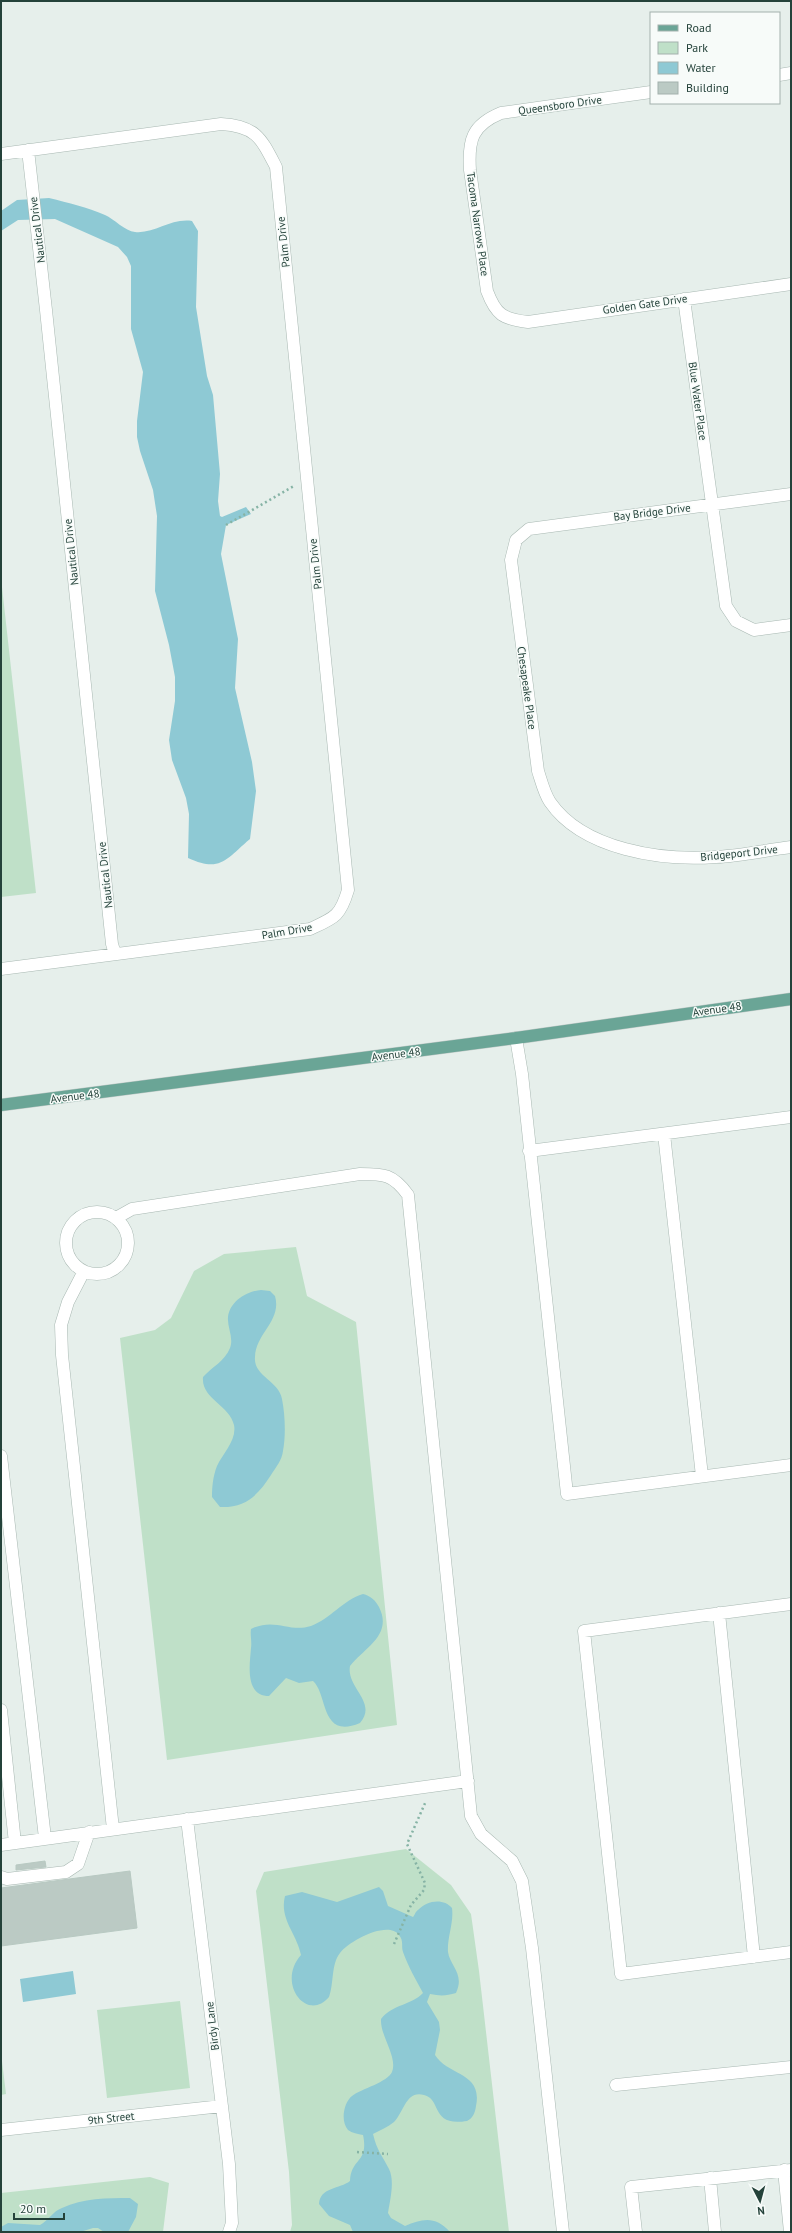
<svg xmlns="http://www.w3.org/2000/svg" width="792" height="2233" font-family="'PT Sans',sans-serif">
<rect width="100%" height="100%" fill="#e6efeb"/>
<path fill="#bfe0c8" d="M1,578L36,893L1,897Z
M296,1247L307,1296L356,1322L397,1725L167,1760L120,1338L155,1330L171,1318L194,1271L224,1254Z
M406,1849L451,1885L471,1914L479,1971L509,2232H290L292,2225L289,2172L256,1891L264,1872Z
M180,2001L190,2088L107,2098L97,2010Z
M1,2053L6,2094L1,2095Z
M150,2177L169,2183L163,2232H1V2193Z"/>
<path fill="#8ec9d4" d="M49,198C69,203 87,207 105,215C114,219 125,231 135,232C155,234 170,218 192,221L198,231L196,307L207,376L213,395L220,474L218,501L220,516L222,517L246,507L251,514L226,525L221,554L238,639L235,688L252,762L256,791L250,839C226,859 221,873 188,858L189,814L186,798L172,760L169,740L175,701V677L169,645L155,591L157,516L153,490L140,451L137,437V421L143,372L131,329V266L127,257L118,247L55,219L18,220L1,231V211L17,200Z
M261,1290L270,1291L275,1296C282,1321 256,1333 255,1357C253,1376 279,1381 282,1399C285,1414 286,1435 283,1451C282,1460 276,1467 271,1475C258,1495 246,1508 220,1507L212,1497C212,1487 213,1476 217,1466C223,1453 237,1440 234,1425C230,1405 201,1399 203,1377C212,1367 225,1361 230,1348C234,1338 227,1327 228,1317C230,1301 247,1291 261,1290Z
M363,1594C371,1596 375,1600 379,1607C393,1635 365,1647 350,1666C346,1688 378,1702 360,1723C320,1740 328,1694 313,1681L299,1683L286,1678L269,1696C244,1696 250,1663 251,1648C252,1641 250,1635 251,1629C275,1617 289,1633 311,1626C330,1619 343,1600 363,1594Z
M379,1887L383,1891L388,1906L413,1917C415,1915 415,1912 418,1910C427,1900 444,1898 452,1908C454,1923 447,1937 448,1952C450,1966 465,1974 456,1993C446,1996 440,1996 430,1994L427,2002L439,2022L440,2030L435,2055C448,2076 483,2072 476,2106C475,2113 473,2118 467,2121C430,2127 442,2099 424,2095C406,2090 404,2112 394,2122C388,2127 380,2130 373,2134C377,2151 382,2155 389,2169C395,2181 390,2200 388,2213L391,2218L405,2226C423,2218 436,2216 450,2232H353L350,2225L329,2216L319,2204C320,2187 340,2189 350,2181C351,2158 369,2163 363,2135C358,2134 352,2133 348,2130C340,2121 344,2102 352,2096C361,2089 388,2082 392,2072C398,2057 380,2036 381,2019C393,2004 412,2005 423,1993C416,1980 408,1966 403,1952C401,1946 404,1941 399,1935C388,1920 349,1941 340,1953C331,1964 334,1984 329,1997C307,2023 276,1983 301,1955C297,1934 279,1919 285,1896L302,1892L337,1902Z
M73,1971L76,1994L23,2002L20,1979Z
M130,2198L138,2204L136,2217L128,2232H104L98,2228H93L80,2232H1V2227L8,2223L40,2225C48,2221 53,2211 62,2208C83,2198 107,2198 130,2198Z"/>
<path fill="#bbcac4" stroke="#b8c9c2" d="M45,1861L46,1867L16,1870V1865Z
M130,1871L137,1928L1,1946V1888Z"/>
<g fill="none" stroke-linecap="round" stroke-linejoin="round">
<defs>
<path id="minor" d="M779,75L791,73
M651,92L501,113C472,125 468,140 470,170L487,291C496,315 503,319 528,322L791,284
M28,150L46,310L112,944L115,954
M1,154L221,124C256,126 261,138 276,167L348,890C340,917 334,918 310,929L1,969
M684,299L726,606L736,621L754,630L791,625
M791,494L529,529L516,540L511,560L538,771C541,780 544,793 550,802C583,850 662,861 716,857C741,856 766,850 791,847
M516,1038L522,1074L567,1494L791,1465
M664,1134L702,1476
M529,1151L791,1117
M66 1243a31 31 0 1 1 62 0a31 31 0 1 1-62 0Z
M116,1218L132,1209L360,1174C384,1174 393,1174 408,1195L471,1816L481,1834L512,1861L522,1881L532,1948L563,2232
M84,1271L68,1302L61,1325L62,1355L113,1829
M1,1456L45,1838
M791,1604L584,1631L621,1974L791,1952
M719,1613L754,1957
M1,1710L15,1843
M187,1819L229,2164L232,2223L229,2232
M1,1845L468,1781
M1,1877L7,1879L66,1872L78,1864L89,1832
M616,2085L791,2067
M1,2130L222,2106
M784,2170L790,2232
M710,2178L715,2232
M636,2232L631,2187L791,2170"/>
<path id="major" d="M1,1105L516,1038L791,999"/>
</defs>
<use href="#minor" stroke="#a8b8b2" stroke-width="13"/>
<use href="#major" stroke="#c2cac8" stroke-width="13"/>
<path stroke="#86b3a5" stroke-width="2.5" stroke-dasharray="2 3" stroke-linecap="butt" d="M226,525L294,486
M394,1944L411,1905L424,1890L425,1883L407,1844L426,1801
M357,2152L388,2154"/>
<use href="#minor" stroke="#fff" stroke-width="12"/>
<use href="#major" stroke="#6aa596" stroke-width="12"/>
</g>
<g text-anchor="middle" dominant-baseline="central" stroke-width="3" stroke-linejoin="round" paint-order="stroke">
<g font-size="11" fill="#24423a" stroke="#f7fbf9">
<text transform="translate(560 105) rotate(-8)">Queensboro Drive</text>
<text transform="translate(478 224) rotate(82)">Tacoma Narrows Place</text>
<text transform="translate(37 230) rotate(-97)">Nautical Drive</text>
<text transform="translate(283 242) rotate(-96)">Palm Drive</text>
<text transform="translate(645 304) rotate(-8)">Golden Gate Drive</text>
<text transform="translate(698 401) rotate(82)">Blue Water Place</text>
<text transform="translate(652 512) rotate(-7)">Bay Bridge Drive</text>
<text transform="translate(71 552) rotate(-96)">Nautical Drive</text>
<text transform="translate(315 564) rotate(-96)">Palm Drive</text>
<text transform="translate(527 688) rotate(82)">Chesapeake Place</text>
<text transform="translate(739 853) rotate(-6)">Bridgeport Drive</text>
<text transform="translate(105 875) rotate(-96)">Nautical Drive</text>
<text transform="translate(287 931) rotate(-10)">Palm Drive</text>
<text transform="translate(717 1009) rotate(-8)">Avenue 48</text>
<text transform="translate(396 1054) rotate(-7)">Avenue 48</text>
<text transform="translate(75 1096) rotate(-7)">Avenue 48</text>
<text transform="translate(212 2026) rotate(-97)">Birdy Lane</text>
<text transform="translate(111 2118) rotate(-6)">9th Street</text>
</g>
</g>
<rect width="792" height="2233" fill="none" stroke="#24423a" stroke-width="4"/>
<rect x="650" y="12" width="130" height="92" fill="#f7fbf9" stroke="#a3b1ad"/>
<rect x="658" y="25" width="20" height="6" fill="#6aa596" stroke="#a3b1ad"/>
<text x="686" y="32" font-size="12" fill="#24423a">Road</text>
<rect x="658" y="42" width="20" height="12" fill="#bfe0c8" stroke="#a3b1ad"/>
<text x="686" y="52" font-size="12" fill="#24423a">Park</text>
<rect x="658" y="62" width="20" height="12" fill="#8ec9d4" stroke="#a3b1ad"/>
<text x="686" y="72" font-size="12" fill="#24423a">Water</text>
<rect x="658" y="82" width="20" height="12" fill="#bbcac4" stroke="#a3b1ad"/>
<text x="686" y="92" font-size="12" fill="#24423a">Building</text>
<g transform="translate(760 2201) rotate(174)" stroke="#f7fbf9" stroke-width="3" paint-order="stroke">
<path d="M0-3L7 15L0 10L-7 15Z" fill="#24423a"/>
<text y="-6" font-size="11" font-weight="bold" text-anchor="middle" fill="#24423a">N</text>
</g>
<path d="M14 2213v6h50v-6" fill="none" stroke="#24423a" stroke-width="2"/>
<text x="20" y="2213" font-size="12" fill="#24423a" stroke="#f7fbf9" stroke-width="3" paint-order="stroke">20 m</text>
</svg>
